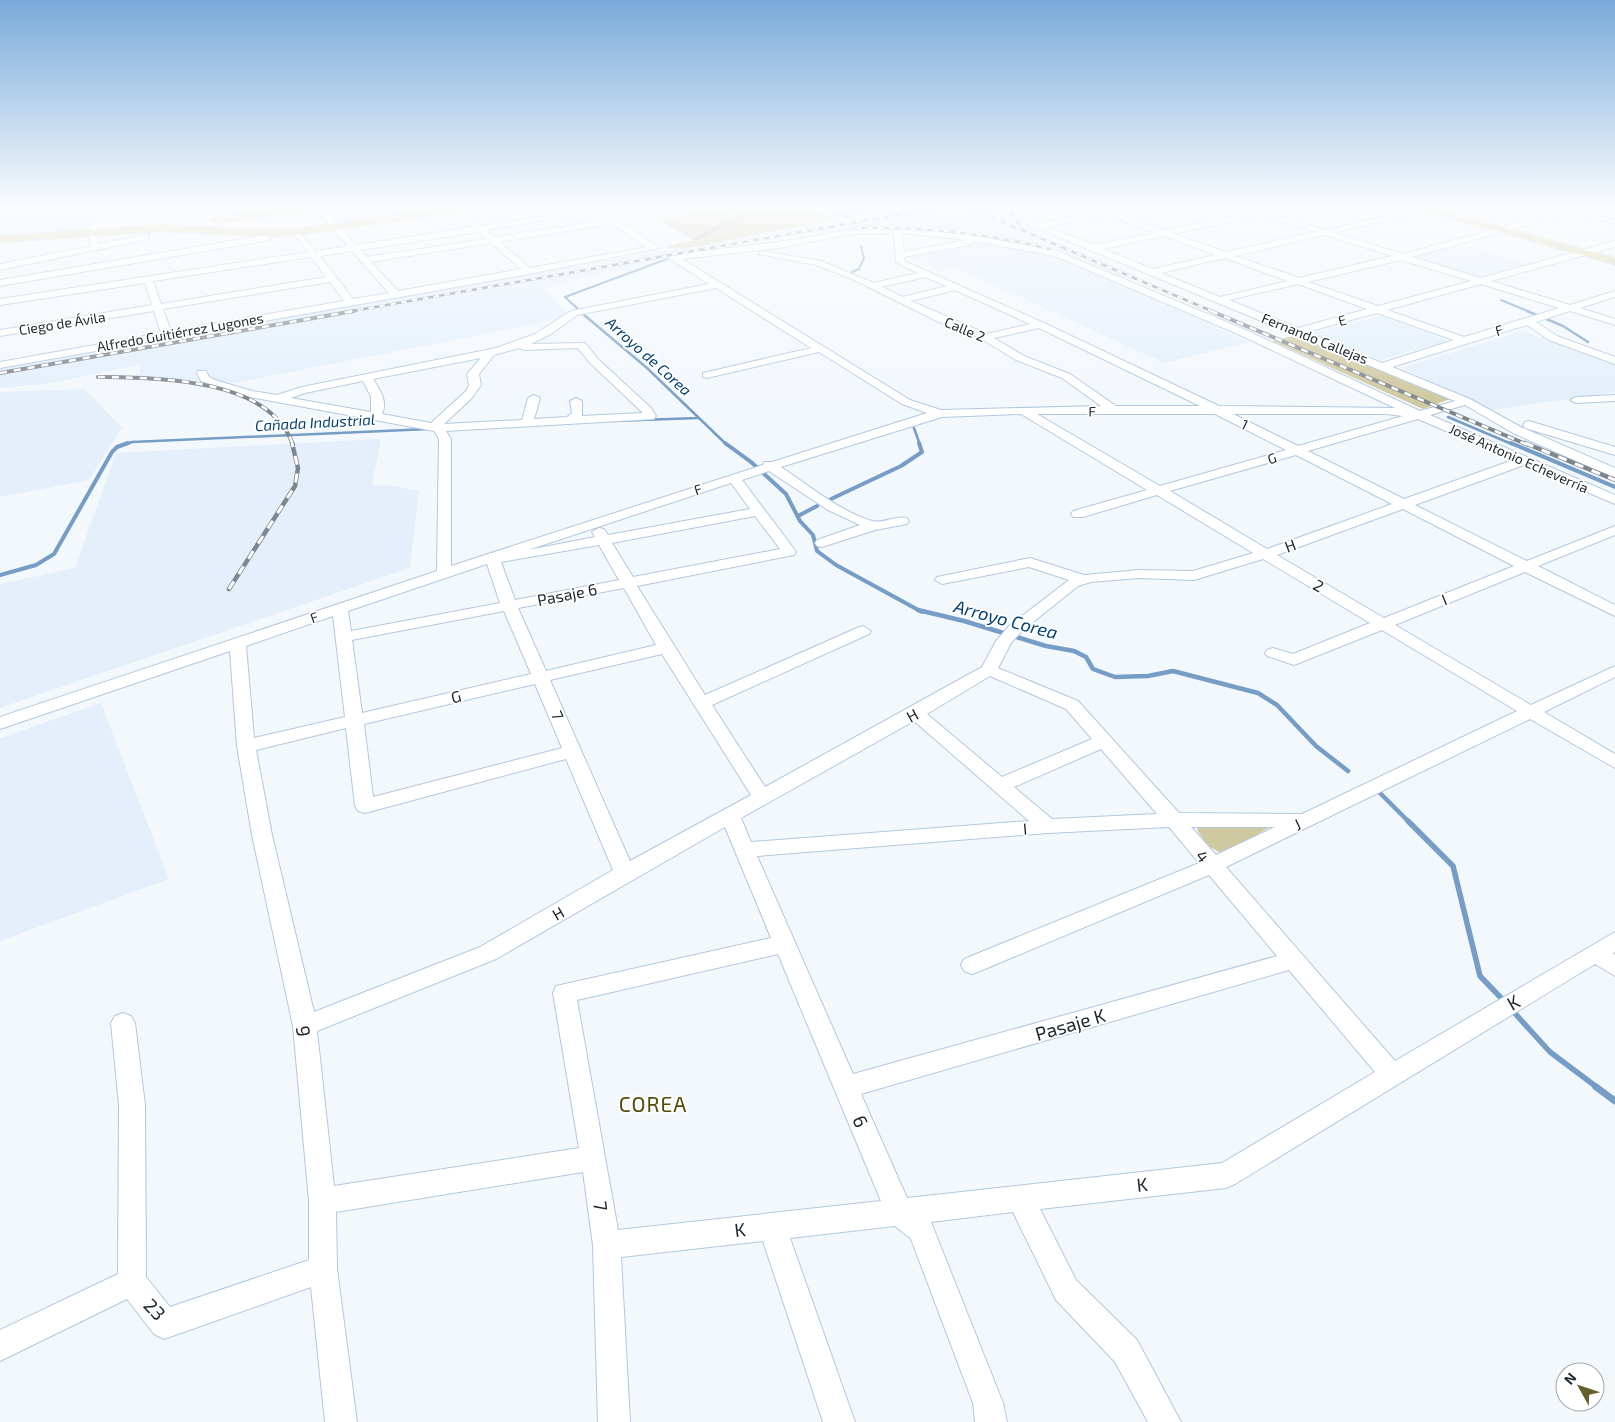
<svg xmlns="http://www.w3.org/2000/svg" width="1615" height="1422" font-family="'Exo 2',sans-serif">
<rect width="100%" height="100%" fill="#f3f8fd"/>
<path fill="#e4effb" d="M38,206H101L86,228L0,234V209Z
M336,206H368L380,219L340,225L325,208Z
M868,206H1021L1018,213L1021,219L1040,234L1138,276L1123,279L1059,253L901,229L807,232L674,256L543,288L570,317L233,383L140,377L139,365L45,384L0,388V366L786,229L854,213Z
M1597,206H1615V220L1579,211Z
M974,242H984L1052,255L1249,342L1164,363L958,268L940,271L913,257V255Z
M1458,244L1530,264L1482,278L1410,257Z
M1381,316L1449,341L1380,360L1313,333Z
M1523,331L1615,364V392L1493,410L1401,368Z
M85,389L122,428L89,480L0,497V392Z
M381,439L372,486L387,485L419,491L410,568L0,708V584L75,568L116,453Z
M101,703L169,879L0,941V738Z"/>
<path fill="#cfc99f" d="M860,206H868C829,224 783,229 741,237C718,242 689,251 665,247L694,240L659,221L717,207H747L827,215L853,211Z
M1298,335L1450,399L1423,409L1272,341Z
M1274,825L1222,854L1207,845L1197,830L1199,826Z"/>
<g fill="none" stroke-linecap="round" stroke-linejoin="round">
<path stroke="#769dc6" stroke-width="2" d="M696,239L740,216L729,206
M852,272L859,269L864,258L861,246
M1501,300L1530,312
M579,310L565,297L667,259"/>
<path stroke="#769dc6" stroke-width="2.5" d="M1527,311L1563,326L1588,342
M583,314L647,368L727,445
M1448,417L1514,445
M612,421L698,418
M914,428L920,445
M124,445L132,442L429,429"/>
<path stroke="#769dc6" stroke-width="4" d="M725,443L751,462L786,494L800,521L813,535L817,551L836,565L922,612
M1511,443L1615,487
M831,499L901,466L922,452L919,443
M798,516L817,506
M0,575L36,565L54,554L112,452L117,447L128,443"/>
<path stroke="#769dc6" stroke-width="4.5" d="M918,610L964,621L1046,646L1074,651L1086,657L1093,669L1115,677L1148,676L1173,671L1258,693L1277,705L1316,746L1348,771
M1380,793L1409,822"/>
<path stroke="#769dc6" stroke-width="5.5" d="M1408,821L1453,866L1480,976L1504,1001
M1511,1009L1550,1052L1598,1088"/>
<path stroke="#769dc6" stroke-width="7" d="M1596,1087L1615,1101"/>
<defs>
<path id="minor" d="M104,206H112L110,208L172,206L107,213L96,230L99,244L146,234L149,235V239L0,270V264L91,246L88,230Z
M313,206H321L356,245L473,227L449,206H458L481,226L612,206H633L486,230L495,237L606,220L601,216L605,214L618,219L659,248L529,274L0,368V362L161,333L154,311L0,336V330L152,305L145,283L0,305V299L308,252L293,232L297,230L316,251L348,246ZM612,224L647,247L530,268L500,242ZM478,232L486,239L367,257L360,250ZM491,243L521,269L398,291L371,262ZM352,251L389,293L353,299L320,256ZM311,257L326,277L161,304L153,281ZM330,282L344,301L171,331L163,309Z
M847,206H857L858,207L854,209Z
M1023,206H1031L1026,212L1028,219L1040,223L1098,212L1085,206H1097L1107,210L1143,206L1116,213L1165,230L1251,212L1234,206C1243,206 1250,209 1259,210C1268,211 1285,206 1296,206L1269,213L1325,230L1430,206H1445L1334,233L1403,254L1579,206H1593L1580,211L1615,220V224L1571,213L1412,257L1481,278L1615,241V247L1491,281L1570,305L1615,291V297L1580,308L1615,319V325L1570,311L1536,322L1557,336L1615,357V364L1549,340L1527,325L1392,367L1470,399L1521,427L1615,468V477L1610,476L1513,433L1465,405L1430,415L1615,495V504L1524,465L1415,505L1527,561L1615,526V535L1538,566L1615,605V616L1525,572L1395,625L1531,705L1615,666V677L1544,712L1615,754V768L1530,719L1226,867L1395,1061L1615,932V952L1613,953L1615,955V976L1595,964L1235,1184L1226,1188L1040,1209L1076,1280L1137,1340L1181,1422H1148L1115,1362L1056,1300L1013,1212L931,1222L1003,1403L1007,1422H975L973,1403L911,1239L895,1226L790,1238L855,1422H823L763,1241L621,1257L630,1422H598L593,1245L583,1172L336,1212L337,1269L357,1422H325L311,1287L164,1339L154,1334L127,1299L0,1361V1330L118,1274L119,1105L111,1023L115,1016L123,1013L131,1016L135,1023L145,1105L146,1277L170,1307L309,1260V1201L293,1026L252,835L237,746L230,651L0,729V717L437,571L439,439L434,431L250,397L201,381L197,373L198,371H206L209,377L215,380L252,391L277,395L302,387L496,348L535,334L571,311L709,284L670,259V255L779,242L849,230L898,228L958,233L1057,251L1248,331L1420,411L1455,401L1022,222L1018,212ZM1106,215L1155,233L1094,245L1048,227ZM1260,215L1315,232L1226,252L1174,234ZM894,233L896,262L917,273L874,283L821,261L762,251L758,254L816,265L852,279L939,322L978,337L1016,360L1062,378L1101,406L941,410L910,400L682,259L779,248L849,234ZM902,233L958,239L966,240L904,252ZM1324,235L1393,256L1299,278L1235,256ZM1164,236L1216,255L1153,269L1103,249ZM973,241L1055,256L1240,335L1395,408L1219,406L1044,323L904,261V257L969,245ZM1225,258L1288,281L1220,297L1161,273ZM1401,260L1471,281L1378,306L1308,282ZM925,277L947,286L903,297L882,287ZM1298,284L1367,309L1298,328L1229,300ZM1481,284L1559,308L1464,337L1387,310ZM716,288L811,348L703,373V377L707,378L819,352L902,404L927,413L772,462H764L763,465L451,566V439L446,431L654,419L656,416L651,408L598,359L585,343L531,344L551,334L577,315ZM955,290L1030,324L987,334L911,301ZM1377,313L1454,340L1382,363L1307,332ZM1039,328L1200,406H1116L1070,374L1024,356L994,338ZM519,348L524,350L578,348L590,363L643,413L582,416V401L576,398L570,401L572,413L567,417L534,419L540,398L534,395L528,398L522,420L444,424L471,399L481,385L479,374L494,355ZM481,358L467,374L469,385L466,391L431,423L382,414C388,401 380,390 373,379ZM363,381L371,397V412L291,398L305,393ZM1021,414L1147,490L1073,511L1071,514L1073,517H1083L1157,495L1253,553L1193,571L1139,570L1084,575L1030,558L937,577L935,580L942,584L1029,567L1069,580L1010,625L996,641L982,667L765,787L712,705L869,634L871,631L863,626L857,628L705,695L637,586L794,555L796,552L794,549L742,480L769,471L828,510L860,525L817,540L815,543L817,546L822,547L875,530L907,524L909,521L907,518C896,515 883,524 872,521C841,512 808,485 781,467L942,417ZM1037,414H1215L1286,450L1160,486ZM1233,414H1386L1403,416L1298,446ZM1418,419L1513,460L1404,499L1308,451ZM1296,455L1392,504L1267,549L1170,491ZM731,483L750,509L608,535L604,529L599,528L592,532L595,537L528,550ZM1403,509L1514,566L1384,618L1277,555ZM755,516L780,549L633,577L612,543ZM599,545L619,580L515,600L501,562ZM1263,559L1370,623L1293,654L1273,648L1267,650L1265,653L1267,656L1294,665L1382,630L1517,711L1302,814L1179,813L1078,701L998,668L1011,643L1022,631L1078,586L1091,582L1139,578L1194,580ZM487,564L500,603L351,631L348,611ZM624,588L656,645L546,671L518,608ZM504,611L531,674L362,713L352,640ZM333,616L345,717L254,738L246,646ZM662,654L751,795L630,861L550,680ZM990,676L1066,709L1092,739L1002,777L927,714ZM535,684L562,748L373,797L364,724ZM914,721L1029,821L751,842L741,818ZM346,728L355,806L358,811L365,813L566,759L613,870L480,947L314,1012L272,835L256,750ZM1101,749L1157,814L1052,819L1014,787ZM725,827L771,938L556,986L553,993L579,1148L334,1186L317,1031L496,959ZM1169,827L1199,863L964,959L961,965L964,971L972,974L980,971L1209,875L1277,956L853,1074L757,856L1048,833ZM1191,827H1275L1216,855ZM778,954L881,1201L618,1230L577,1000ZM1289,970L1375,1072L1222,1163L907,1198L861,1094Z
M267,235L270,236V240L0,286V280Z
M1615,395V401L1576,403L1570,400L1576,397Z
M1529,421L1615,447V455L1525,428L1523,425L1525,422Z"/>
<path id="major" d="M298,206H326L321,209L215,223L210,220L215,217Z
M457,206H483L478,209L297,235L269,236L161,231L0,242V236L161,225L269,230L297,229Z
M1406,206H1423L1615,258V264Z"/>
</defs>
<use href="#minor" stroke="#b2c8e0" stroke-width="2"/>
<use href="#major" stroke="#d2d3d5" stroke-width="3"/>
<use href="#minor" fill="#fff" fill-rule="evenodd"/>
<use href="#major" fill="#d5cc91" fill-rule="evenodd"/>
<defs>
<path id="rail-far2" d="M965,206L1214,312
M1013,206L1011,210L1014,219L1023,228
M840,219L873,206
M856,228C922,227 985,232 1049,249
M347,312L949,206"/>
<path id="rail-far1" d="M1211,311L1528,445
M0,373L354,311
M98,377C157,378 270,377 293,445"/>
<path id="rail" d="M1525,443L1615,480
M229,589L295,486L298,468L292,443"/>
</defs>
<use href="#rail-far2" stroke="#7e858c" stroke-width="2.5"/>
<use href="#rail-far1" stroke="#7e858c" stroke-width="4"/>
<use href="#rail" stroke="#7e858c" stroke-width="4.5"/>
<use href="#rail-far2" stroke="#fff" stroke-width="2" stroke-dasharray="5.5" stroke-linecap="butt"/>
<use href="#rail-far1" stroke="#fff" stroke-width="2.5" stroke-dasharray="7" stroke-linecap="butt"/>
<use href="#rail" stroke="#fff" stroke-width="3" stroke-dasharray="9" stroke-linecap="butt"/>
</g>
<linearGradient id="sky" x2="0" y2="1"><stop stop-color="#7aabda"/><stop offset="0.51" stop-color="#fafcfe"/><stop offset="1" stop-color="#fafcfe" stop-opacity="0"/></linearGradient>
<rect width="1615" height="405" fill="url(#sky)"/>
<g text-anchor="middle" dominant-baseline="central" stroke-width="4" stroke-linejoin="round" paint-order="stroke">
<g font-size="14" fill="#1d252e" stroke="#fff">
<text transform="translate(1342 320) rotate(-15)">E</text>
<text transform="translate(62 323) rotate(-9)">Ciego de Ávila</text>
<text transform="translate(965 329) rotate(23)">Calle 2</text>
<text transform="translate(1499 330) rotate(-17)">F</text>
<text transform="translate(180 332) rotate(-10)">Alfredo Guitiérrez Lugones</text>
<text transform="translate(1315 338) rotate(22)">Fernando Callejas</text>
<text transform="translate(1092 411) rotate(1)">F</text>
<text transform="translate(1245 424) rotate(26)">1</text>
<text transform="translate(1272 458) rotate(-16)">G</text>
<text transform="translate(1519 458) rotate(24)">José Antonio Echeverría</text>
<text transform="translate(698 489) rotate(-18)">F</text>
<text transform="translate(314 617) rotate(-19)">F</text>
</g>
<g font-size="15" font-style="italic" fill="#034175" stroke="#fff">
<text transform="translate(649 356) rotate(42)">Arroyo de Corea</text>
<text transform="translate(315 422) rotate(-3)">Cañada Industrial</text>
</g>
<g font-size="16" fill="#1d252e" stroke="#fff">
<text transform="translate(1290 545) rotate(-20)">H</text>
<text transform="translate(1319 585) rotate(30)">2</text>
<text transform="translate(567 594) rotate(-11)">Pasaje 6</text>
<text transform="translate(1444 599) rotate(-22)">I</text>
<text transform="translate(456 696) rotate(-13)">G</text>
<text transform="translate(558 715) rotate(66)">7</text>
<text transform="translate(912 715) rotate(-29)">H</text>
<text transform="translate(1297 824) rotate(-26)">J</text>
<text transform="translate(1025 828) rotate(-5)">I</text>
<text transform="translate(1203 856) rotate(51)">4</text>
<text transform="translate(558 913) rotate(-30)">H</text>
</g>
<g font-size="18" font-style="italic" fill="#034175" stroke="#fff">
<text transform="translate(1006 619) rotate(15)">Arroyo Corea</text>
</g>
<g font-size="19" fill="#1d252e" stroke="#fff">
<text transform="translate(1513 1002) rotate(-30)">K</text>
<text transform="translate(1070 1024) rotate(-16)">Pasaje K</text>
<text transform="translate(304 1031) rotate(82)">9</text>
<text transform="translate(861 1121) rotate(67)">6</text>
<text transform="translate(1142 1184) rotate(-6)">K</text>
<text transform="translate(601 1206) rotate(82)">7</text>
<text transform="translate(740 1229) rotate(-7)">K</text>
<text transform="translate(155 1309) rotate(46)">23</text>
</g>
<g font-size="21" letter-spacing="1" fill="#544b0a" stroke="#fff">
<text x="653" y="1103">COREA</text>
</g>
</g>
<g transform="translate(1580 1387) rotate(310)"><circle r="24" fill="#ffffff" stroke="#a5a8ab"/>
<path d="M0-4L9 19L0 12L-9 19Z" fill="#665e2b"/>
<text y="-8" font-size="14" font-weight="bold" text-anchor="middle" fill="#1d252e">N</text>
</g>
</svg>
